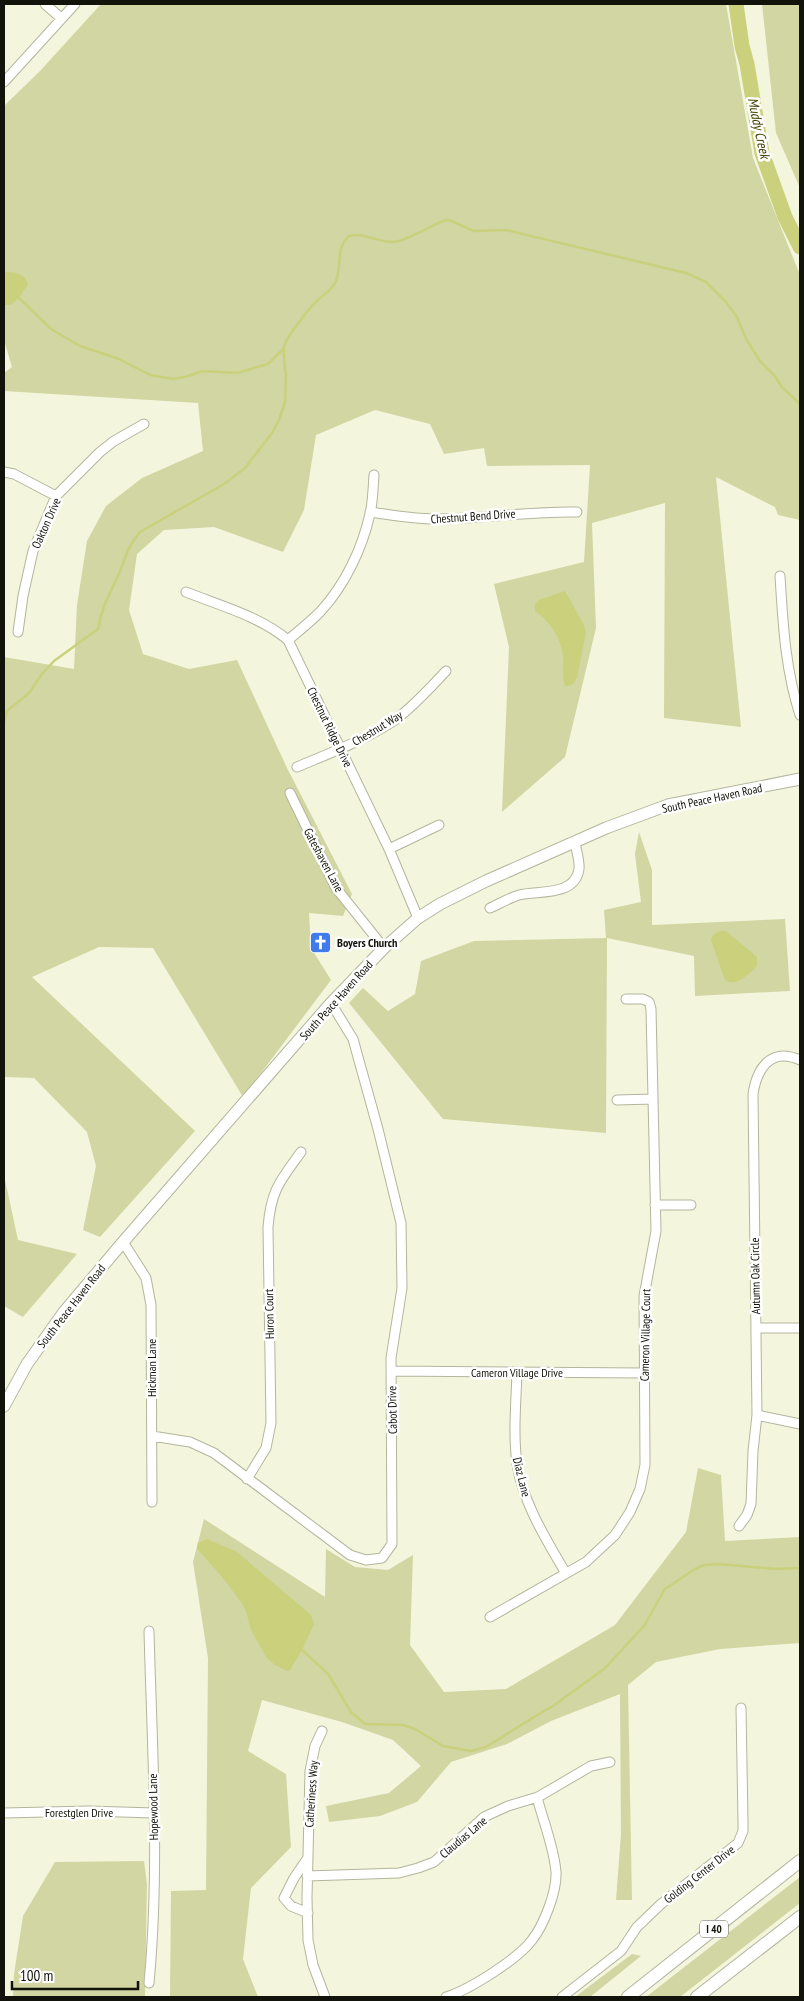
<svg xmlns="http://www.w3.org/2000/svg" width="804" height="2001" font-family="'PT Sans Narrow',sans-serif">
<rect width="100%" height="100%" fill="#f3f6dc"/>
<path fill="#d1d6a3" d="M101,4H726L753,158L800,275V520L778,515L775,507L716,477L741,727L664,718L665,503L592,523L596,628L565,757L502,812L509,647L494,584L584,562L590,465L487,466L484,448L444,454L430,424L375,410L316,435L304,510L283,552L214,527L164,530L137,554L129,610L143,654L189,669L237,660L287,768L352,894L343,916L309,913L311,948L331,980L243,1097L153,948L99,947L32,977L195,1131L100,1237L83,1230L96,1166L87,1132L34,1078L4,1077V657L74,669L77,605L87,541L106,506L142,478L203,451L198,403L4,391V373L12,367L4,340V106L40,71Z
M762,4H800V188L776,133Z
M639,832L652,870V925L785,919L790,991L695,996L694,956L607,938L606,1133L443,1119L349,1003L363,988L388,1011L415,994L421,961L474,941L606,938L604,910L641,902L635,854Z
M4,1175L18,1240L77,1254L23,1317L4,1306Z
M698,1468L721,1475L725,1541L800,1537V1535V1643L720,1649L656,1662L628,1685L632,1900H616L621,1834L620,1694L551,1721L507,1744L451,1762L417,1802L380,1816L329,1822L326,1806L389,1793L421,1766L393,1740L342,1722L262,1700L248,1751L286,1774L291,1847L251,1888L243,1959L258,1997H170L171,1891L206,1890L208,1658L193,1562L204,1519L325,1597L326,1549L355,1567L388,1570L413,1555L410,1645L444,1692L506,1689L615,1625L686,1532Z
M144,1861L147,1884L145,1997H13L14,1974L23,1916L55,1862Z
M800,1877V1903L680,1997H646Z
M632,1954L641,1956L590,1997H575Z"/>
<path fill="#cad07b" d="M8,272C17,272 25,275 28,284L19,298L10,305H4V273Z
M565,591L584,625L586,633L577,677C575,683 572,686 565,686C561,674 565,662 562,650C558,633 548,620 535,611V604L539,600Z
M719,931H726L757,957V966C749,973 737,988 725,980L711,940L713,935Z
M207,1539L237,1552L311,1615L314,1624L302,1650L290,1670L287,1671L275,1665L266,1657L251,1630L246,1611L241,1602L223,1578L199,1551L197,1547L198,1543Z"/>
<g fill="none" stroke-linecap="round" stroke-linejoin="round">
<path stroke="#cad07b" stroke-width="2.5" d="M18,297L51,329L80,346L119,359L150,375L173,379L185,377L203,371L237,373L268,364L283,349
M4,722L7,711L29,693L42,674L54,661L98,629C102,606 109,595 119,574C126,557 127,547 140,532L224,484L245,468L272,433L279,420L285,402L286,374L285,371C285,364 283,355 284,347C286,337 310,307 318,300C324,294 331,291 335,283C343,268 334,250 349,236C364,232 376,242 392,242C405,242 430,226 443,221L449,220L474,231L506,230L686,273L706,282L726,302L737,317L746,339L760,361L775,376L781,386L800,404
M301,1649L328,1674L351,1712L365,1724L403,1725L415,1729L443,1746L471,1751L486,1747L534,1717L553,1706L604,1669L644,1626L665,1589L695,1569L704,1565L719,1564L775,1569L800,1568"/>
<path stroke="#cad07b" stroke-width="15" d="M736,4L742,46L747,64L762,153L785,217L800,247"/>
<defs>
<path id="minor" d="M45,4L61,18
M4,82L75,4
M4,472L14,474L56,496
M370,512C392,515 413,519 435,519C482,519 529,511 577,512
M780,576C783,623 785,669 800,715
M186,592C221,606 259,616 288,640L389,849L418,918
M18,632L23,596L33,551L56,496L100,452L114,441L144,424
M288,640C299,631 310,622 320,612C345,585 362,549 370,514C373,501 373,488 374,475
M297,767C330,753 365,740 395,720C414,706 430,688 446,671
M290,793L336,888L384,948
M389,849L439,825
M490,908C499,904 509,898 519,895C538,890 575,897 579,869C580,861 576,850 575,842
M617,1100L653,1099
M655,1205H691
M123,1242L146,1278L151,1305L152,1502
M756,1328H800
M391,1371L643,1373
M517,1372C516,1403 513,1434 517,1464C523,1503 546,1539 565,1572
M757,1415L800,1424
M152,1436L190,1442L214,1453L350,1555L366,1560L382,1558L392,1544L391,1358L402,1288L401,1223L378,1129L353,1039L331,1003
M247,1479L266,1448L271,1423L268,1227C271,1190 280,1181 301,1152
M739,1526L747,1515L751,1504L753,1451L757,1415L753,1094C757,1068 771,1047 800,1060
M490,1617L586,1562L615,1535L630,1512L640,1489L645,1465L644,1296L656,1231L651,1009L649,1002L643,999H626
M322,1731L315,1746L310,1771L307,1898L308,1940L313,1965L325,1997
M4,1813L89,1811L154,1813
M307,1859L294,1878L284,1898L291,1906L308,1913
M307,1876L399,1873L418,1868L434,1862L484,1817L508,1806L538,1797L591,1766L610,1762
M149,1983C160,1866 152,1748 149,1631
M446,1997C469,1990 518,1959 532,1940C544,1925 557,1891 556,1872C554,1847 543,1821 537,1797
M562,1997L621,1951L637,1927L661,1904L738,1843L743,1831V1821L741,1708"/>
<path id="major" d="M4,1406L27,1364L64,1312L123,1242L331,1003L384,948L418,918L440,904L486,881L606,828L668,805L800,779"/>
<path id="highway" d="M628,1997L800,1861
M697,1997L800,1917"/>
</defs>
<use href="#minor" stroke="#b3b59d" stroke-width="11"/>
<use href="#major" stroke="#b3b59d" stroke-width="13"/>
<use href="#highway" stroke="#b3b59d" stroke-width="14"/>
<use href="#minor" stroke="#fff" stroke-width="9"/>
<use href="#major" stroke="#fff" stroke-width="11"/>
<use href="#highway" stroke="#fff" stroke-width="12"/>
</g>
<defs>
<symbol id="church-square" viewBox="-11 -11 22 22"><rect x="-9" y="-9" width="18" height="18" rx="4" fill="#417aea" stroke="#fff"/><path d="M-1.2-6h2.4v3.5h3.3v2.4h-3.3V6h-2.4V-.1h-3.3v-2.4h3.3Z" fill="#fff"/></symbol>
</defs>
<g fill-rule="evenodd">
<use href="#church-square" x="308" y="930" width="25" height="25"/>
</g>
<g text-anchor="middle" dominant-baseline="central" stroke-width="5" stroke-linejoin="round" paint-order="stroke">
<rect fill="#fff" stroke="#595a54" stroke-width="1" x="700" y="1920.5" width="28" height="17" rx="4"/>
<g font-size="11" font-weight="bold" fill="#12130a">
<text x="714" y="1929">I 40</text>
</g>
<g font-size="12" fill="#12130a" stroke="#fff">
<text transform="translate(473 516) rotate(-4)">Chestnut Bend Drive</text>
<text transform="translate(46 523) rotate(-66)">Oakton Drive</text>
<text transform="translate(330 727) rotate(64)">Chestnut Ridge Drive</text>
<text transform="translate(377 728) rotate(-31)">Chestnut Way</text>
<text transform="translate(712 798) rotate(-12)">South Peace Haven Road</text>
<text transform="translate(324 860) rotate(62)">Gateshaven Lane</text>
<text transform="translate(336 1000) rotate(-48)">South Peace Haven Road</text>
<text transform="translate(755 1276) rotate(-91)">Autumn Oak Circle</text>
<text transform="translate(71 1306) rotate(-52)">South Peace Haven Road</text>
<text transform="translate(269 1314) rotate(-91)">Huron Court</text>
<text transform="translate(645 1335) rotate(-89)">Cameron Village Court</text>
<text transform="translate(151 1368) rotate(-90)">Hickman Lane</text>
<text x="517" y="1372">Cameron Village Drive</text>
<text transform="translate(392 1410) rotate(-91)">Cabot Drive</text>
<text transform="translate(522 1477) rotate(76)">Diaz Lane</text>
<text transform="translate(311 1794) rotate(-86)">Catheriness Way</text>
<text transform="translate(153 1807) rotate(-91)">Hopewood Lane</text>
<text x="79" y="1812">Forestglen Drive</text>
<text transform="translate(463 1837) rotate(-40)">Claudias Lane</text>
<text transform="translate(699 1874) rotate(-38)">Golding Center Drive</text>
</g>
<g font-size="12" font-weight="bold" fill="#12130a" stroke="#fff" text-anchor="start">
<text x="337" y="942">Boyers Church</text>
</g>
<g font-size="14" font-style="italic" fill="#424400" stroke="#fff">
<text transform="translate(759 128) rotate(78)">Muddy Creek</text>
</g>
</g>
<rect width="804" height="2001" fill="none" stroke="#12130a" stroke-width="10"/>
<path d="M12 1981v8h126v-8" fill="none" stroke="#12130a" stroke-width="2.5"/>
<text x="20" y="1981" font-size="15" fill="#12130a" stroke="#ffffff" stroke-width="4" paint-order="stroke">100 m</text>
</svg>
